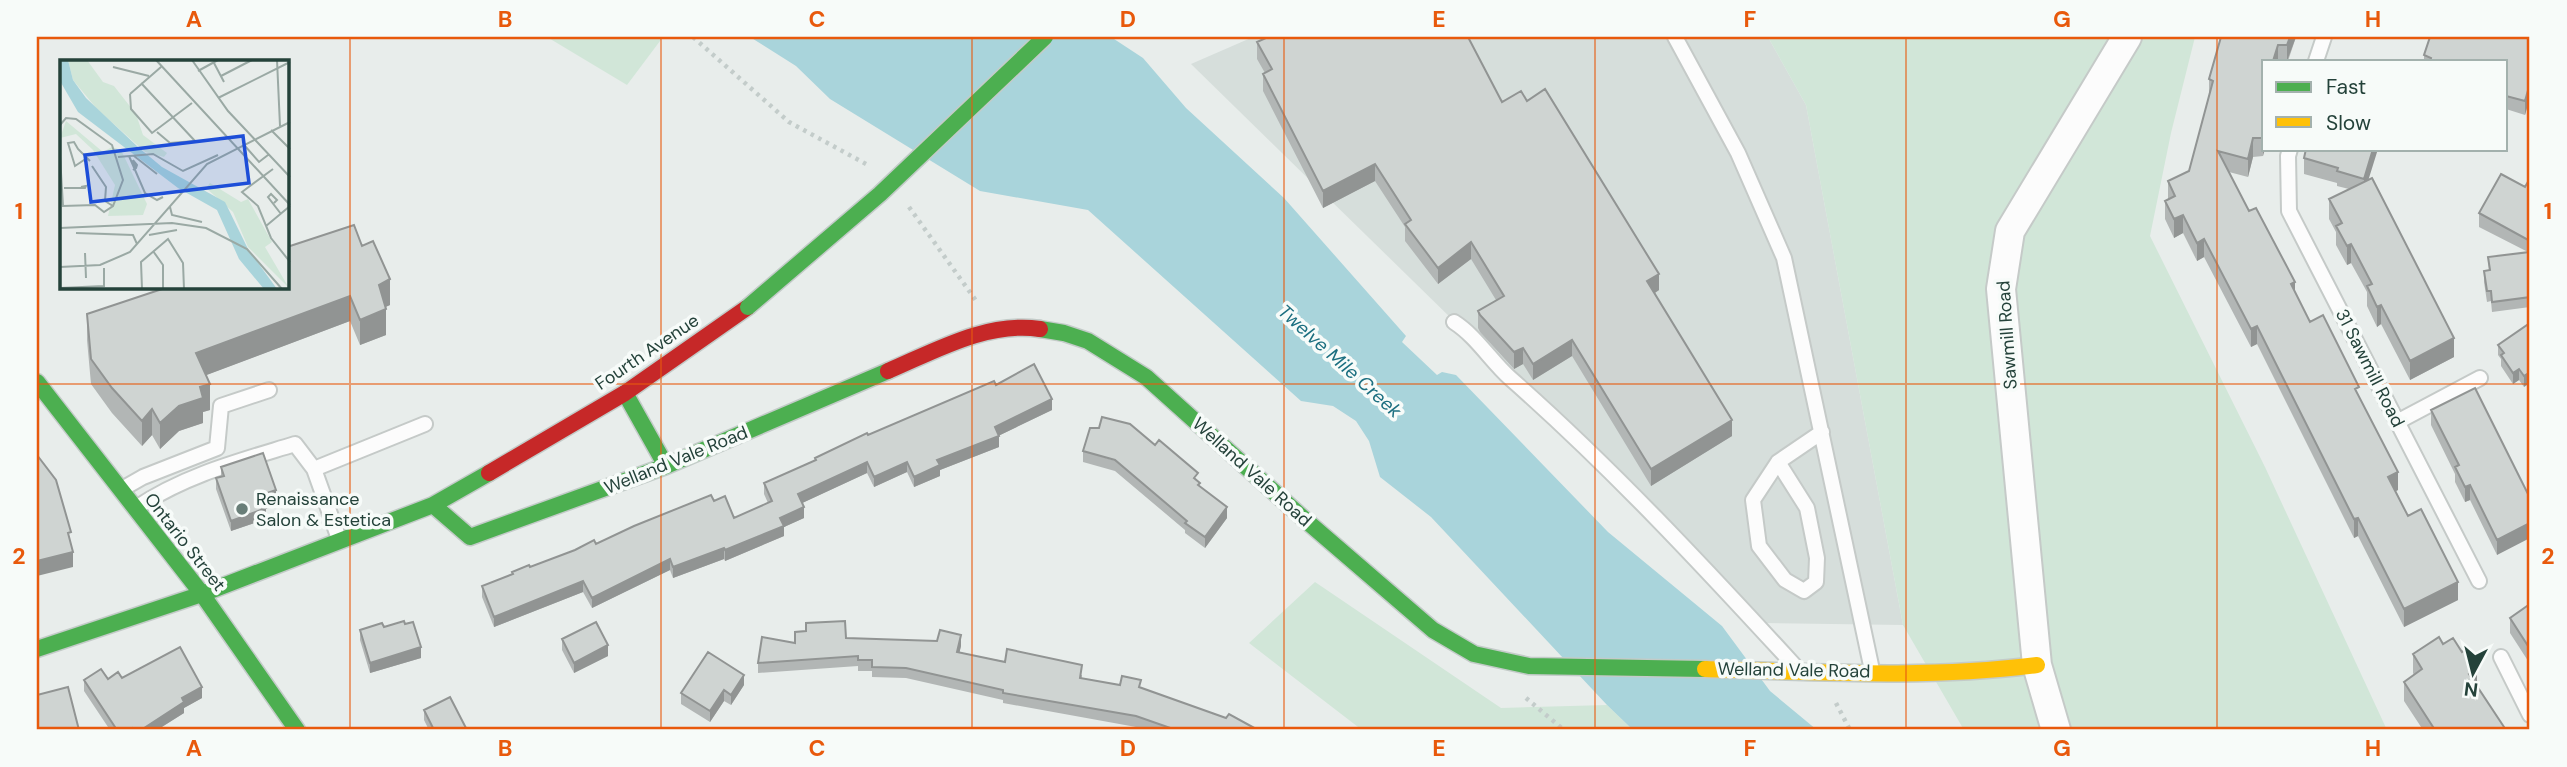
<svg xmlns="http://www.w3.org/2000/svg" width="2567" height="767" font-family="'DM Sans',sans-serif">
<rect width="100%" height="100%" fill="#e8edeb"/>
<path fill="#d6dedb" d="M1253,37H1768L1806,105L1903,625L1763,623L1191,64Z"/>
<path fill="#d1e6d8" d="M547,37H663L627,85Z
M1768,37H2195L2171,133L2150,236L2265,467L2387,730H1964L1903,625L1806,105Z
M1315,582L1501,708L1607,705L1633,730H1362L1249,643Z"/>
<path fill="#a9d4db" d="M750,37H1111L1143,58L1186,108L1284,198L1406,336L1402,342L1437,375L1442,372L1456,375L1608,532L1722,626L1770,691L1817,730H1633L1607,705L1431,517L1380,477L1369,441L1356,421L1333,406L1301,401L1088,210L980,191L830,99L796,66Z"/>
<g fill="none" stroke-linecap="round" stroke-linejoin="round">
<defs>
<path id="lane" d="M1675,37L1738,153L1784,258L1872,670
M2316,61L2324,37
M2290,149L2288,156L2289,211L2479,581
M1454,322C1476,336 1491,361 1510,378C1611,467 1703,566 1794,665
M2397,422L2480,378
M1778,462L1807,508L1817,558L1816,582L1804,591L1785,580L1759,546L1753,500L1778,462L1822,432
M122,489L143,477L217,448L221,406L269,390
M136,508C185,475 240,461 295,444L314,469
M339,539L314,469L425,424
M2501,657L2530,715"/>
<path id="street" d="M2056,730L2037,665L2001,289L2010,231L2127,37"/>
<path id="fast" d="M1040,329L1064,333L1088,341L1146,377L1303,518L1433,630L1474,654L1529,666L1705,669
M37,382L202,594L297,730
M625,393L666,466
M433,505L470,537L666,466L888,371
M37,649L202,594L433,505L489,473"/>
<path id="slow" d="M1705,669C1815,672 1928,679 2037,665"/>
<path id="jam" d="M888,371C935,351 987,321 1040,329
M489,473L625,393L748,307"/>
</defs>
<use href="#lane" stroke="#c5cac8" stroke-width="18"/>
<use href="#street" stroke="#c5cac8" stroke-width="32"/>
<use href="#fast" stroke="#c3cbc8" stroke-width="19"/>
<use href="#slow" stroke="#c3cbc8" stroke-width="19"/>
<use href="#jam" stroke="#c3cbc8" stroke-width="19"/>
<path stroke="#c3ccca" stroke-width="4.5" stroke-dasharray="3.5 5" stroke-linecap="butt" d="M693,37L789,122L866,164
M909,207L977,302
M1526,698L1564,730
M1836,703L1850,730"/>
<use href="#lane" stroke="#fcfcfc" stroke-width="14"/>
<use href="#street" stroke="#fcfcfc" stroke-width="28"/>
<use href="#fast" stroke="#4caf50" stroke-width="16"/>
<use href="#slow" stroke="#ffc107" stroke-width="16"/>
<use href="#jam" stroke="#c62828" stroke-width="16"/>
<defs>
<path id="fast-bridge" d="M748,307L880,194L1045,37"/>
</defs>
<use href="#fast-bridge" stroke="#c3cbc8" stroke-width="19" stroke-linecap="butt"/>
<use href="#fast-bridge" stroke="#4caf50" stroke-width="16"/>
</g>
<path fill="#b2b6b5" d="M2296,37L2288,61H2264L2263,156L2253,157L2248,177L2229,172L2249,211L2295,293L2310,322L2359,397L2398,490L2396,491L2408,516L2458,600L2404,627L2358,536L2354,538L2257,344L2251,347L2204,257L2197,261L2183,233L2174,238L2165,219V201L2168,199V181L2189,171L2209,96V79Z
M2530,37V97L2525,115L2506,109V61H2424V55Z
M1257,42L1502,102L1527,101L1659,290L1655,293L1732,436L1651,486L1572,356L1533,380L1523,364L1514,369L1480,332L1478,328V311L1496,300L1471,259L1438,284L1405,241V227L1375,181L1323,208L1263,91V74L1265,73L1257,59Z
M2306,149L2369,179L2454,357L2410,380L2381,324L2377,327L2367,306V292L2351,263L2347,265L2336,245V232L2329,219V199L2349,189L2337,186V183L2304,174V158Z
M2530,178V307L2492,312L2491,301L2487,302L2484,282V271H2489L2488,257L2528,252L2479,227V213L2525,187Z
M362,246L390,305L385,307L386,335L360,345L350,321L206,375L210,410L203,412V423L179,431L160,449L152,435L142,446L112,413L91,384L87,340V314Z
M2530,323L2524,387L2519,380L2513,384L2501,366V359L2498,355V345Z
M996,385L1052,410L998,436L999,447L940,470V476L914,487L907,472L874,487L867,473L802,503L804,518L784,527V536L725,561L724,559L673,578L670,570L592,608L583,592L494,627L482,597V586L512,575V572L530,567L596,544L714,501L734,518L768,503L764,494V483L815,460V458L868,435Z
M2431,410L2530,498L2497,555L2470,500L2465,502L2455,482V474L2431,425Z
M1083,451L1200,487L1227,518L1205,548L1185,533V530L1115,471L1083,462Z
M221,467L276,501L264,505L266,519L231,531L216,489V478L221,477Z
M2530,604V664L2510,633V618Z
M405,624L421,658L370,673L360,640V630Z
M795,632L846,638L961,646L959,653L1082,675V678L1120,685L1141,688L1258,730H1147L1136,727L1003,703V700L906,678L872,677V671H858V666L758,673V663L795,642Z
M562,639L608,656L574,673L562,650Z
M2443,644L2477,686L2506,730H2423L2404,701V682L2414,675L2413,673V654Z
M122,678L202,698L184,708V713L157,730H110L84,691V680Z
M744,685L731,705L724,701L710,722L681,704V693Z
M424,710L467,730H429L424,720Z"/>
<path fill="#919493" d="M2290,37H2296L2287,61V45Z
M2278,45V61H2273Z
M2530,83V97L2525,115V101Z
M2264,132L2265,149L2263,156V138Z
M2253,138V157L2248,177V159Z
M2373,149H2378L2364,194V179Z
M1375,164V181L1323,208V191Z
M2183,215V233L2174,238V219Z
M2204,239V257L2197,261V243Z
M1471,242V259L1438,284V268Z
M2351,244V263L2347,265V246Z
M1659,274V290L1647,298V281Z
M390,279V305L379,310V285Z
M2295,282V300L2291,284Z
M350,296V321L196,379V353Z
M2381,305V324L2377,327V307Z
M386,309V335L360,345V320Z
M2257,326V344L2251,347V329Z
M2454,338V357L2410,380V361Z
M1572,340V356L1533,380V364Z
M1523,348V364L1514,369V352Z
M2519,369V380L2513,384V373Z
M2530,372V383L2524,387V376Z
M210,384V410L203,412V423L179,431L160,449V423L200,387Z
M1052,399V410L996,437L999,436V447L940,470V476L914,487V477L937,460L995,427Z
M152,409V435L142,446V421Z
M1732,420V436L1651,486V469Z
M867,462V473L798,505V494Z
M907,462V472L874,487V477Z
M2398,472V490L2388,495V477Z
M2470,485V500L2465,502V487Z
M276,490V501L261,506V495Z
M804,507V518L784,527V536L725,561V550L780,518Z
M1227,507V518L1205,548V537Z
M266,508V519L231,531V521Z
M2358,518V536L2354,538V519Z
M2530,523V538L2497,555V540Z
M724,548V559L673,578V567Z
M73,552V567L37,576V561Z
M670,559V570L592,608V598Z
M583,581V592L494,627V617Z
M2458,582V600L2404,627V609Z
M961,635V646L957,663V652Z
M608,645V656L574,673V663Z
M421,647V658L370,673V663Z
M2477,669V688L2469,674Z
M744,675V685L731,705V695Z
M202,687V698L184,708V713L157,730H141L182,698Z
M724,690V701L710,722V711Z"/>
<path fill="#cfd4d2" stroke="#919493" stroke-width="2" d="M1268,37H1468L1502,102L1521,91L1527,101L1545,89L1659,274L1647,281L1732,420L1651,469L1572,340L1533,364L1523,348L1514,352L1480,315L1478,311L1504,296L1471,242L1438,268L1405,224L1411,220L1375,164L1323,191L1263,74L1272,69L1257,42Z
M2221,37H2290L2287,45H2278L2273,61H2264V132L2263,138H2253L2248,159L2218,151L2249,211L2256,208L2295,282L2291,284L2310,322L2323,315L2359,387L2355,389L2398,472L2388,477L2408,516L2421,509L2458,582L2404,609L2358,518L2354,519L2257,326L2251,329L2204,239L2197,243L2183,215L2174,219L2165,201L2175,196L2168,181L2189,171L2213,81L2209,79Z
M2430,37H2530V83L2525,101L2506,96V61H2430L2431,58L2424,55Z
M2306,149H2373L2364,179L2337,171L2338,168L2304,158Z
M2501,174L2525,187L2530,178V213L2529,212L2530,224V241L2479,213Z
M2372,178L2454,338L2410,361L2381,305L2377,307L2367,286L2372,284L2351,244L2347,246L2336,226L2342,223L2329,199Z
M354,225L362,246L373,241L390,279L379,285L386,309L360,320L350,296L196,353L210,384L200,387L203,398L179,406L160,423L152,409L142,421L112,388L91,359L87,314L168,287H287V247Z
M2530,252V297L2492,302L2491,291H2487L2484,271L2490,270L2488,257Z
M2530,323V372L2524,376L2519,369L2513,373L2501,355L2504,353L2498,345Z
M1034,364L1052,399L995,427L999,436L937,460L940,465L914,477L907,462L874,477L867,462L798,494L804,507L780,518L784,526L725,550L724,548L673,567L670,559L592,598L583,581L494,617L482,586L513,574L512,572L529,565L530,567L575,550L594,540L596,544L634,526L711,495L714,501L725,496L734,518L772,501L764,483L816,460L815,458L867,433L868,435L994,381L996,385Z
M2475,388L2530,498V523L2497,540L2470,485L2465,487L2455,467L2459,465L2431,410Z
M1102,417L1130,424L1155,445L1159,440L1198,473L1194,478L1200,483L1198,485L1227,507L1205,537L1185,523L1187,521L1115,460L1083,451L1090,428H1099Z
M263,453L276,490L261,495L266,508L231,521L216,478L224,476L221,467Z
M37,455L56,480L71,532L68,533L73,552L37,561Z
M2530,604V649L2510,618Z
M404,621L405,624L413,622L421,647L370,663L360,630L382,623L384,627Z
M845,621L846,638L937,641L940,630L961,635L957,652L1005,662L1007,649L1082,665L1080,678L1120,685L1122,676L1141,680L1139,687L1226,718L1229,714L1258,730H1176L1136,716L1003,693V690L906,668L872,667V660H858V656L758,663L762,637L795,643V632L806,631V623Z
M596,622L608,645L574,663L562,639Z
M2439,637L2443,644L2453,638L2462,652L2465,650L2477,669L2469,674L2506,730H2435L2404,682L2422,669L2413,654Z
M180,647L202,687L182,698L184,702L141,730H134L132,728L128,730H117L84,680L101,669L108,679L118,672L122,678Z
M708,652L744,675L731,695L724,690L710,711L681,693Z
M68,687L79,730H37V695Z
M450,697L467,730H434L424,710Z"/>
<path fill="none" stroke="#e8590c" stroke-width="2" stroke-opacity="0.55" d="M350,37V730M661,37V730M972,37V730M1284,37V730M1595,37V730M1906,37V730M2217,37V730M37,384H2530"/>
<circle fill="#697e78" stroke="#f7fbf9" stroke-width="2.5" cx="242" cy="509" r="7"/>
<g text-anchor="middle" dominant-baseline="central" stroke-width="7" stroke-linejoin="round" paint-order="stroke">
<g font-size="18" fill="#24423a" stroke="#f7fbf9">
<text transform="translate(2007 335) rotate(-94)">Sawmill Road</text>
<text transform="translate(647 352) rotate(-34)">Fourth Avenue</text>
<text transform="translate(2370 368) rotate(63)">31 Sawmill Road</text>
<text transform="translate(676 460) rotate(-22)">Welland Vale Road</text>
<text transform="translate(1252 472) rotate(42)">Welland Vale Road</text>
<text transform="translate(185 542) rotate(52)">Ontario Street</text>
<text transform="translate(1794 670) rotate(1)">Welland Vale Road</text>
</g>
<g font-size="18" fill="#24423a" stroke="#f7fbf9" text-anchor="start">
<text x="256" y="499">Renaissance<tspan x="256" dy="21">Salon &amp; Estetica</tspan></text>
</g>
<g font-size="19" font-style="italic" fill="#1c6f80" stroke="#f7fbf9">
<text transform="translate(1340 361) rotate(42)">Twelve Mile Creek</text>
</g>
</g>
<g transform="translate(60 60)">
<rect width="229" height="229" fill="#e8edeb"/>
<path d="M8,0H27L43,22L54,26L76,54L83,75L107,93L104,97L85,92L37,49L13,20ZM6,61L43,92L52,87L61,90L87,144L83,155L48,156L55,125L33,90L16,74L0,78ZM150,123L181,142L188,139L212,182L205,187L229,228L188,187L173,152L146,128Z" fill="#d1e6d8"/>
<path d="M0,0H8L13,20L26,38L78,87L102,107L165,142L188,189L217,229H204L179,199L157,150L118,128L18,52L0,21Z" fill="#a9d4db"/>
<path fill="none" stroke="#9aa9a4" stroke-width="2" d="M96,0L230,145M132,0L168,51L230,117M217,0L220,66M154,3L164,22M53,7L89,16M138,11L158,0M161,16L192,0M81,23L135,81L110,83L97,72M70,34L71,49L92,73L132,43M70,34L101,7M158,38L230,2M0,65L6,58L16,59L52,85L63,120L53,146L44,152L35,145L3,146L0,96M211,70L230,89M185,86L199,102L208,95M69,96L85,133L97,140L103,137M74,96L97,114M58,97L93,94L123,111L158,95M27,98L15,106L8,83L14,82L18,89L30,101M32,106L46,127L45,141L53,146M213,109L182,132L198,146L211,178L230,202M73,110L76,108L77,105L73,100L76,108M4,128H25L26,126L21,127M214,143L217,140L211,134L208,137L221,154M110,147L112,155L142,162M206,166L230,146M0,168L112,163L146,168L187,189L222,229M16,173L73,175L77,184M89,175L117,170M93,191L103,205V229M25,193L26,218M0,207L40,205L70,192L147,104L230,62M0,228L44,226V208M82,229L81,202L108,179L123,203L124,229"/>
<path fill="#1d4ed8" fill-opacity="0.15" stroke="#1d4ed8" stroke-width="3.5" d="M183,76L189,123L31,142L25,95Z"/>
<rect width="229" height="229" fill="none" stroke="#24423a" stroke-width="3.5"/>
</g>
<rect width="2567" height="767" fill="none" stroke="#f7fbf9" stroke-width="77"/>
<rect x="2262" y="60" width="245" height="91" fill="#f7fbf9" stroke="#a3b1ad" stroke-width="2"/>
<rect x="2276" y="82" width="35" height="10" fill="#4caf50" stroke="#a3b1ad" stroke-width="2"/>
<text x="2326" y="94" font-size="21" fill="#24423a">Fast</text>
<rect x="2276" y="117" width="35" height="10" fill="#ffc107" stroke="#a3b1ad" stroke-width="2"/>
<text x="2326" y="130" font-size="21" fill="#24423a">Slow</text>
<g transform="translate(2473 673) rotate(187)" stroke="#f7fbf9" stroke-width="5" paint-order="stroke">
<path d="M0-5L12 26L0 18L-12 26Z" fill="#24423a"/>
<text y="-10" font-size="19" font-weight="bold" text-anchor="middle" fill="#24423a">N</text>
</g>
<rect x="38" y="38" width="2490" height="690" fill="none" stroke="#e8590c" stroke-width="2.5"/>
<g font-size="23" text-anchor="middle" font-weight="bold" fill="#e8590c">
<text x="194" y="27">A</text>
<text x="505" y="27">B</text>
<text x="817" y="27">C</text>
<text x="1128" y="27">D</text>
<text x="1439" y="27">E</text>
<text x="1750" y="27">F</text>
<text x="2062" y="27">G</text>
<text x="2373" y="27">H</text>
<text x="19" y="219">1</text>
<text x="2548" y="219">1</text>
<text x="19" y="564">2</text>
<text x="2548" y="564">2</text>
<text x="194" y="756">A</text>
<text x="505" y="756">B</text>
<text x="817" y="756">C</text>
<text x="1128" y="756">D</text>
<text x="1439" y="756">E</text>
<text x="1750" y="756">F</text>
<text x="2062" y="756">G</text>
<text x="2373" y="756">H</text>
</g>
</svg>
